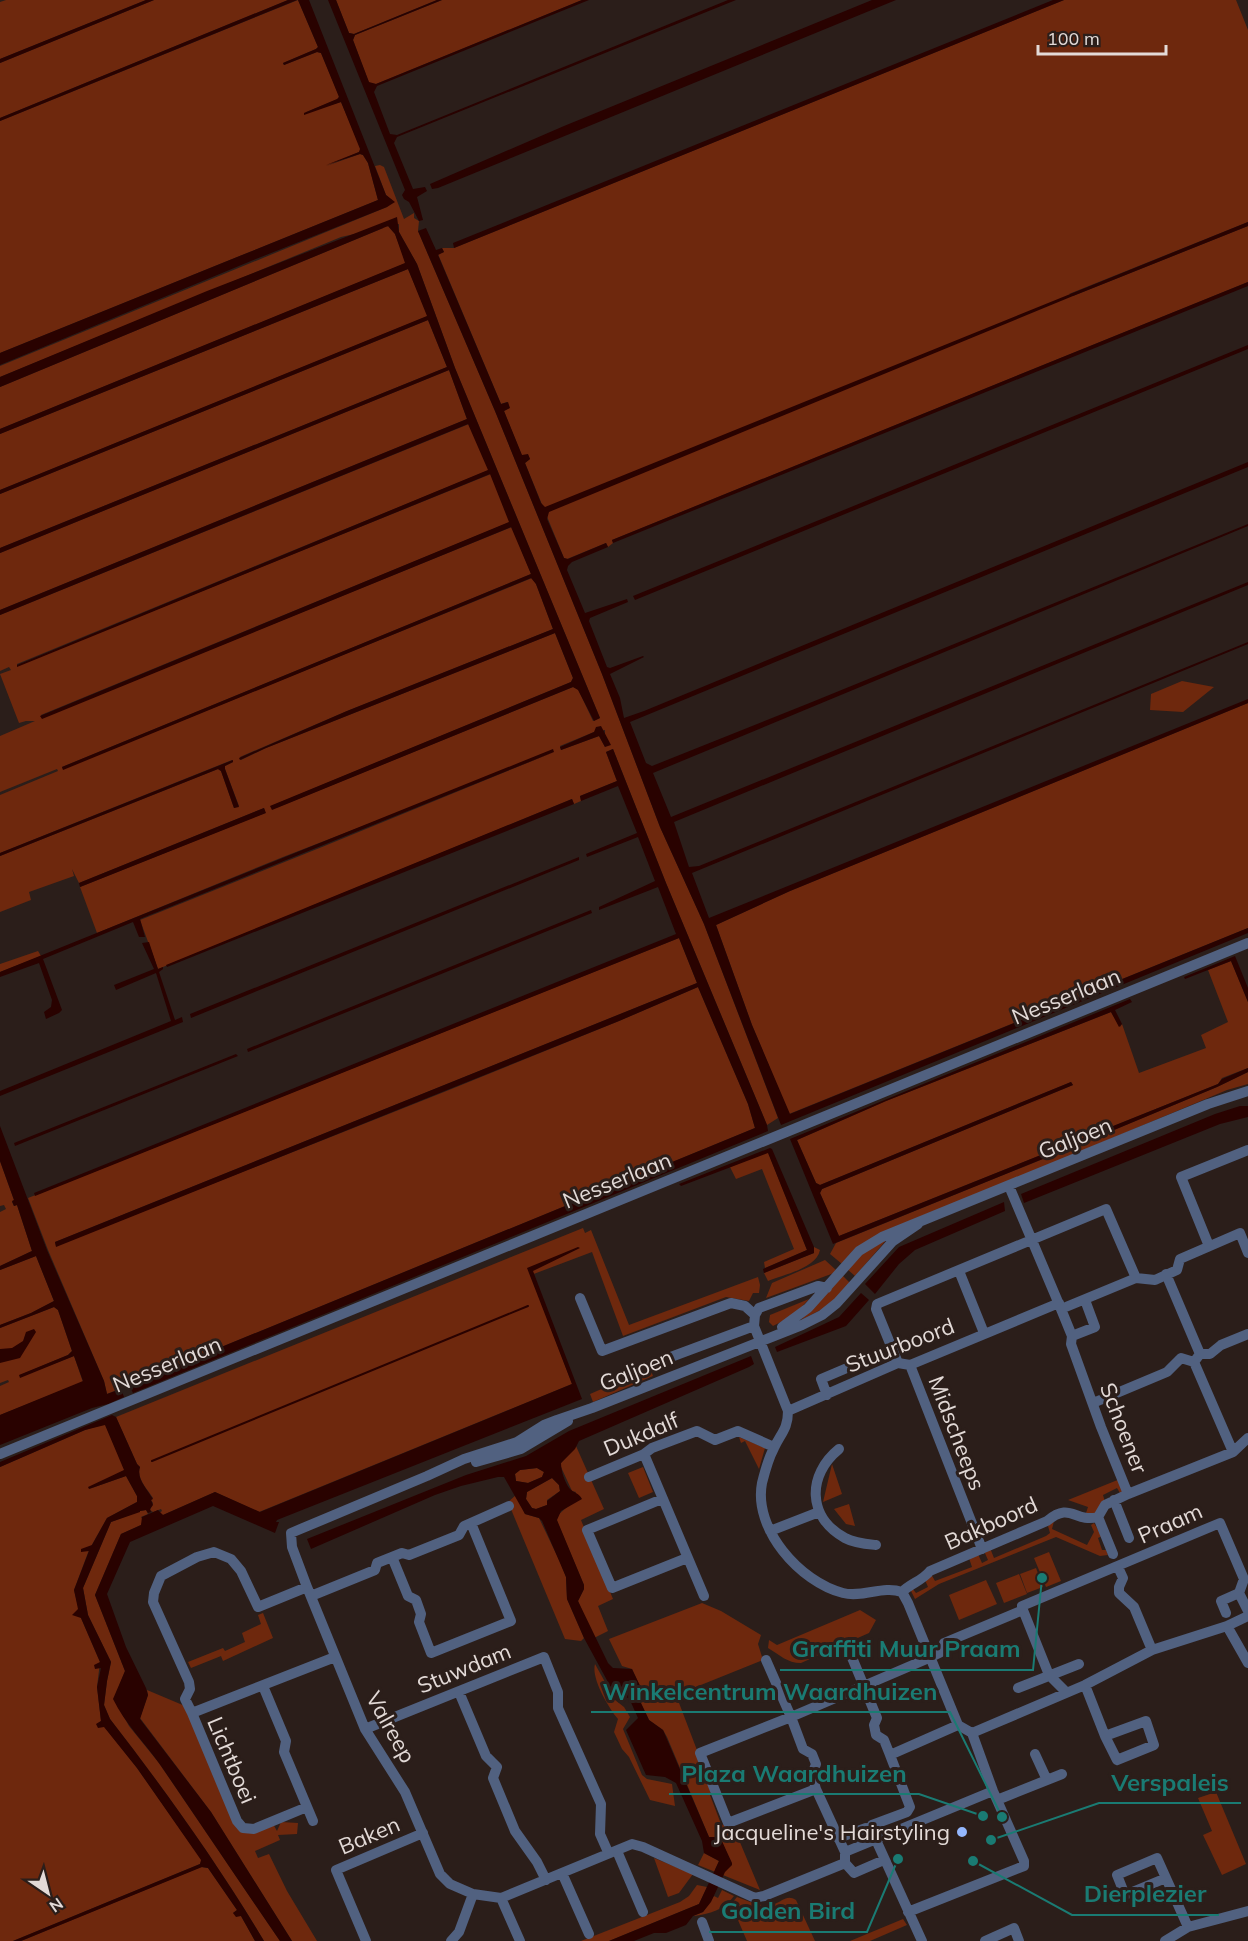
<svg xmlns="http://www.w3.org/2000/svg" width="1248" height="1941" font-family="Mulish,sans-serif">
<rect width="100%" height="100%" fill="#2b1e1a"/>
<path fill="#6e280d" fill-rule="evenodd" d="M6,0H146L0,59V2Z
M154,0H288L0,118V63Z
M298,0L318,47L316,49L283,63L284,65L317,52L321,53L339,96L338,99L304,113L341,102L361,149L359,152L326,166L360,154L363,155L368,163L378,200L0,353V121Z
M336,0H437L354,34L349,33Z
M442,0H582L376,84L369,83L353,40L355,35Z
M1064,0H1236L1248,30V222L1069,294L1073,296L1248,226V282L612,540L613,543L608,547L606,543L567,559L564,558L525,463L530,459L528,455L522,456L504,411L509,408L507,402L501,404L438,254L444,252L442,248H454Z
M380,165L384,167L404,219L414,213V218L419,221L418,231L495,411L602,674L660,827L704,924L778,1118L767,1125L666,883L613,749L606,752L617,781L580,796L581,801L574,804L572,799L158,969L140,920L322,847L554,752L283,857L97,933L80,887L265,813L264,808L79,883L72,869L74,876L29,892L31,900L0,912V856L218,769L221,771L234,808L239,806L225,769V766L233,762L232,760L0,853V795L58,771L57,769L0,792V736L35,721H26L19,723L0,674L11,670L9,667L0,671V615L469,424L489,470L17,664V666L491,474L510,522L41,715L42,718L512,527L531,574L62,767L63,769L532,578L536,584L553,629L347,711L240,757L241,760L266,748L555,633L573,678L571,682L271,806L276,808L573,687L578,689L593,721L600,718L455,368L417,264L399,232V224L341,237L0,377V366L387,207L392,200L386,195L375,166ZM605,730V747L599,736L561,750L560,746L594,732Z
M388,226L395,234L406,263L0,429V387Z
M408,269L428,316L0,490V434Z
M428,320L447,367L0,548V494Z
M449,370L467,419L0,610V553Z
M1182,681L1214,687L1183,712L1150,710L1151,694Z
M1248,703V928L789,1114L752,1025L716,925L790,891Z
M679,938L697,983L55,1242L56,1246L444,1092L619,1021L698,987L748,1104L755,1128L107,1394L104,1381L48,1250L28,1198Z
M38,951L41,956L0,972V964Z
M1231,961L1248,1002V1068L1222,1078L1218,1084L839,1236L820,1193L822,1189L1073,1085L1071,1082L820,1185L816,1183L797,1140L886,1101L1111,1012L1120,1027L1122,1024L1139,1073L1206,1048L1201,1035L1228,1022L1208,970Z
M1248,1072V1084L1227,1090L905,1225L842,1264L830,1254L836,1243L1102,1135L1217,1087Z
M768,1152L807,1250L765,1268L764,1262L794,1249L762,1169L736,1179L730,1167Z
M0,1161L14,1200L12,1202L14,1206L17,1205L32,1251L0,1266V1212L6,1209L4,1205L0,1206Z
M583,1228L585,1233L591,1230L629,1325L758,1277L760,1285L759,1293H753L749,1301L726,1297L623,1336L592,1252L531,1275L572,1384L259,1512L215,1492L163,1515L159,1513L162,1511L161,1509L153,1512L150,1510L153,1503L151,1500L153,1498C147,1489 136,1478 140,1467L137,1464L116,1417Z
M889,1237L855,1276L847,1269L862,1253Z
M814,1247L820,1250C816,1269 784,1274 768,1281L764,1273L814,1253Z
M36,1256L54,1301L31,1313L0,1325V1270Z
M825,1260L836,1270L834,1273L766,1298L772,1283Z
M842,1275L850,1283L830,1305L801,1320Z
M809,1299C798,1312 788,1319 773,1326L769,1322L770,1315Z
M54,1307L58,1310L72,1351L68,1355L20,1375V1377L74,1356L83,1382L0,1415V1386L9,1382L8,1380L0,1383V1328Z
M650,1368L653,1376L593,1402L590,1394Z
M105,1424L125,1470L89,1489L126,1476L137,1496V1502L107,1518L89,1550L74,1590L81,1618L100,1662L97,1687L101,1721L97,1724L104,1726L137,1768L202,1860L200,1864L13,1941H0V1467L85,1430Z
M739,1437L765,1448L759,1469L745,1441L741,1443Z
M576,1446L604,1509L581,1520L613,1599L598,1606L608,1631L594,1638L578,1601L584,1589V1585L557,1521V1516L567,1507L576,1492L572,1491L561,1467V1463Z
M832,1464L842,1494L823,1502Z
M643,1467L653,1492L639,1498L628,1473Z
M537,1468L544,1472L542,1477L528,1483L516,1481L515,1474L520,1470Z
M552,1478L559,1485L560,1491L547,1500V1505L536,1509L532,1508L526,1499L527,1492Z
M1120,1479L1125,1491L1120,1493L1117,1488L1103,1495L1105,1502L1097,1515L1085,1516L1088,1507L1068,1500Z
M516,1495L525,1514L539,1518L561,1564L566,1577L567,1599L584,1638L581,1641L565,1639L508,1502Z
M849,1504L855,1526L846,1524L834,1509Z
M146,1510L148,1514L141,1517L143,1520L141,1525L121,1534L95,1595L125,1671L114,1699L129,1726L159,1763L280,1941H264C218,1864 165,1790 110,1719L104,1705L107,1681L111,1662L88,1615L83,1588L111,1522L140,1511Z
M1054,1521L1052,1529L1087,1545L1094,1532L1091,1525L1094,1523L1102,1536L1098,1538L1102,1550H1106L1108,1555L1100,1556L1056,1537L939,1584L915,1599L910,1589L912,1588L916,1593L928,1587L925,1580L931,1574L935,1581L972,1567L969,1558L978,1554L982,1563L988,1560L984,1551L990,1548L994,1558L1046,1536L1050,1533L1048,1526Z
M1049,1552L1061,1581L1046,1587L1034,1558Z
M1036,1568L1043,1587L1027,1593L1020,1574Z
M1019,1574L1027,1594L1004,1603L996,1583Z
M986,1580L997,1604L959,1620L949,1595Z
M702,1603L721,1611L761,1635L758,1644L763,1660L676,1695L700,1758L711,1789L710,1795L721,1824L730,1828H734L760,1890L698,1865L704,1853L719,1861L715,1870L732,1865L720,1837H709L667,1737L663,1730L649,1720L640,1701L641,1688L632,1669L622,1666L609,1639Z
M860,1610L876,1620L869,1633L801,1663C787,1663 780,1655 768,1648L769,1640L777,1645Z
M263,1613L273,1638L223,1661L221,1656L191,1668L188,1662L223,1648L225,1651L245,1642L242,1633L261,1624L258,1615Z
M595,1664L615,1700L624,1707L630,1717L623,1729L642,1775L647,1779L672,1784L675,1806L650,1800L629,1757L622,1749L614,1732L618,1719C608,1707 591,1678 595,1664Z
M147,1690L185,1706L237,1826L273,1824L277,1831L281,1822L298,1823L297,1834L278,1835L280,1840L255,1851L258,1858L269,1854L287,1891L317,1941H292L211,1812L140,1718L148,1695Z
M1216,1792L1246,1864L1222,1875L1203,1835L1212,1831L1198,1798Z
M654,1858L693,1874L679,1893L668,1897Z
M201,1867L208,1868L237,1910L233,1913L241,1916L255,1941H21Z
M697,1885L707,1887L699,1904L609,1941H581L680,1902L689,1896Z
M722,1890L734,1896C724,1910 710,1914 693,1916L703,1912L714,1896L718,1898Z
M737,1897C749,1901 761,1908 774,1904C783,1901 787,1894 796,1900L815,1941H747L731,1904Z
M903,1919L907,1925L870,1941H850Z"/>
<path fill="#290200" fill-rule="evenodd" d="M146,0H154L0,63V59Z
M288,0H297L0,121V118Z
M298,0H309L386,195L395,202L387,207L251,261L0,365V353L378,200L368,163L363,155L360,154L326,165L359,152L360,149L341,102L304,115V113L337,99L339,97L321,53L317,52L284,65L283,63L316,49L318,47Z
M328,0H336L349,33L354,34L437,0H442L355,35L353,40L369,82L376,84L582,0H589L377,86L374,92L390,134L397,135L728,0H736L397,137L394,143L413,189L425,187L427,191L417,197L423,220L419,221L409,202L404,199L402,195L405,190Z
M872,0H896L438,188L432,189L430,184L564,126Z
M1053,0H1064L454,248L453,243Z
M397,217L399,232L417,264L455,368L600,718L594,721L578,690L573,687L272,810L270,806L571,682L573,678L555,633L266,748L240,760L239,758L347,711L553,629L536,584L531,578L63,770L62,767L531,574L511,527L42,719L40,716L509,522L490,474L17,667V665L488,470L468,424L0,615V610L467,419L449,370L0,553V548L447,367L428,320L0,494V490L427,316L408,269L0,434V429L405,263L395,234L388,226L0,387V377L207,291Z
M1248,222V226L1073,296L549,512L547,519L564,558L568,559L606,543L608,547L572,562L568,566L567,570L585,613L627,599L628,602L590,618L589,621L607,667L610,668L643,656L644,657L610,674L620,698L624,718L644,711L1248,462V467L630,722L646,763L652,766L812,702L1248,524V526L653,773L671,817L1248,582V585L674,822L689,867L699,866L1248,642V644L692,873L709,918L1248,699V703L790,891L716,925L752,1025L790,1114L1248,928V933L781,1125L704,924L660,827L602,674L495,411L418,231L426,228L436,250L442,248L444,252L438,255L501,404L508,402L510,408L504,411L522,455L528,454L530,459L525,463L541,503L545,507Z
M1248,282V286L613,543L612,540Z
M1248,345V349L635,600L633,596Z
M601,726L611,745L605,747L599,736L561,750L560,747L594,732L596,727Z
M553,749L554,752L140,919L145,937H139L133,922L43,959L62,1010L59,1013L46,1019L44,1012L51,1007L52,1000L39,963L0,977V972Z
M613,749L666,883L767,1125L768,1131L133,1393L129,1385L755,1128L748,1104L698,987L619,1021L56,1247L55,1242L697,983L679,938L35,1196L34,1193L676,934L658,887L599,910V907L655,881L638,837L587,857L586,854L637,833L618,786L581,801L580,796L617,781L606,752Z
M233,760V762L225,766V769L239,807L234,808L221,771L218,769L0,856V853Z
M572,799L574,804L167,967L166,965Z
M264,808L266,813L80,887L79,883Z
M579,857V860L191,1018L190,1014Z
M591,910L592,913L248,1052L247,1049Z
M149,942L158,969L163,967V969L159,972L175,1020L182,1017L183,1022L0,1096V1091L171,1021L156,973L116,990L114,985L154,969L142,943Z
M1235,956L1248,988V1002L1231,961L1185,979L1184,977Z
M1130,999L1132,1002L1115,1010L1122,1024L1119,1027L1111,1012L886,1101L797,1140L816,1183L820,1185L1071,1082L1073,1085L822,1189L820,1193L839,1236L1218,1084L1222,1079L1248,1068V1072L1217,1087L1102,1135L833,1244L790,1139Z
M236,1054L238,1056L15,1146L14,1143Z
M1240,1106H1248V1117L1220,1124L1024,1203L1021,1194L1215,1114Z
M0,1126L47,1250L104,1381L107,1394L121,1389L124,1397L108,1404L92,1408L0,1445V1415L83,1381L74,1356L20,1378L19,1375L68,1355L72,1351L58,1310L54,1307L0,1328V1325L31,1313L54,1301L36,1256L0,1270V1266L32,1251L17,1205L14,1206L12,1201L14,1200L0,1161Z
M770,1148L772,1149L814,1247V1253L764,1273L763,1269L807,1250L768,1153L681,1186L679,1184Z
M1004,1202L1005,1211L915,1250L899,1264L875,1294L865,1284L899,1247Z
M578,1247L580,1248L533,1271L582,1399L277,1520L276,1522H279L275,1533L213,1506L130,1542L107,1594L126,1647L146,1688L148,1695L140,1719L211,1812L292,1941H280C240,1883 201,1824 161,1766C145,1743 125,1724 113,1699L125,1671L95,1595L121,1534L141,1525L142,1517L158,1510L163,1515L215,1492L260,1512L572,1384L527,1268Z
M861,1293L869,1300L846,1326L777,1352L775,1347L839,1317Z
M34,1329L36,1332L20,1358L0,1363V1349L12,1348L23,1341L26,1332Z
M751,1356L754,1364L749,1367L579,1441L575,1449L561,1463C561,1471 565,1483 570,1489C574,1493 579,1493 582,1499L561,1511L557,1520L584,1585V1589L578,1601L608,1663L613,1668L632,1669L641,1688L640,1701L649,1720L663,1730L709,1837H720L732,1863V1865L725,1872L711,1902L703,1912L693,1916L686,1925L666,1933H654L634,1941H609L699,1904L719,1861L704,1853L702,1841L676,1783L665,1777L646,1775L626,1730L638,1718L629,1698L615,1695L584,1638L567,1599L566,1577L542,1521L539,1518L525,1514L504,1477H498L461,1486L435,1495L311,1549L307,1539L466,1475L526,1456L569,1431ZM537,1468L544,1472L542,1477L528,1483L516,1481L515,1474L520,1470ZM552,1478L559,1485L560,1491L547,1501V1505L536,1509L532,1508L526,1499L527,1492Z
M112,1415L116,1417L137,1464L140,1467C136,1478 147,1489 153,1499L151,1500L153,1505L150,1509L151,1512L148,1513L146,1510L140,1511V1512L111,1522L83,1588L88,1615L111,1662L107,1681L104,1705L110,1719C165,1790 218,1864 264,1941H255L241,1916L236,1917L233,1913L237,1910L208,1868L202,1867L21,1941H13L200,1864L201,1860L137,1768L104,1727L98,1728L96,1724L101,1721L97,1687L101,1668L95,1669L94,1665L100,1662L81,1618L72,1615L78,1609L74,1590L89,1551L81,1552V1549L92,1545L107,1518L137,1502V1496L126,1476L89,1489L88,1487L124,1470L105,1425L85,1430L0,1467V1462Z"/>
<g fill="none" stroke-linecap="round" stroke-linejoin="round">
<path stroke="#290200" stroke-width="2" d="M152,1461L528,1306"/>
<path stroke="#516180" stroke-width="10" d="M1009,1186L1061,1309L1136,1278L1155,1280L1177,1270L1180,1259L1240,1233L1248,1253
M1209,1246L1181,1177L1248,1150
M959,1271L984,1333
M1166,1274L1200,1354
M827,1288L818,1286L759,1308L755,1315L754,1326L788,1411C788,1429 781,1433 774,1448C768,1459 765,1471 762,1483C753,1529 800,1582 843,1593C863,1598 883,1585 902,1592
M580,1298L602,1351L731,1303L745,1306L755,1315
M1085,1300L1095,1327L1072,1336L1071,1344L1101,1427L1128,1494L1233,1452L1248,1438
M1061,1309L1072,1336
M782,1327L808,1308L859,1251L882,1237L1208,1104L1248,1091
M1194,1362L1233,1452
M898,1363L876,1309L877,1304L1106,1209L1136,1278
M652,1364L754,1326
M910,1365L982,1549
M827,1395L821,1379L854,1365
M1093,1403L1167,1372L1181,1358L1194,1362L1200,1354H1210L1221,1345L1248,1334
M788,1411L898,1363L910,1365L1059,1303
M839,1449C807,1475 807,1517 845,1538C854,1543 866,1544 876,1545
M0,1454L1248,943
M644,1454L704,1596
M476,1462L521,1449L568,1421
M589,1477L644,1454L652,1448L697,1431L715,1440L738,1431L774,1447
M662,1499L587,1530L612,1588L687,1558
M1114,1500L1129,1538
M1098,1517L1113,1554
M770,1531L819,1512
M392,1557L408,1596L416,1600L421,1614L419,1622L431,1653L511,1621L471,1523
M1118,1567L1123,1578L1119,1587V1593L1134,1607L1152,1650
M902,1592L908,1603L958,1725L972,1733L993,1791L1024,1861V1866L908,1912
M902,1592C911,1583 922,1581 930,1571L1047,1521C1071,1501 1074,1523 1098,1517L1105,1505L1128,1494
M311,1596L375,1570L377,1563L402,1553L409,1555L459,1535L464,1526L509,1506
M1023,1610L1049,1675L1066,1692
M1226,1613L1221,1601L1239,1593
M1227,1626L1248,1663
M846,1643L877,1718L874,1725L876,1735L884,1740L890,1755
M766,1660L791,1717L929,1658L947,1649L944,1643L1023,1610L1022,1606L1220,1523L1244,1579L1239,1593L1248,1611
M1085,1685L1105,1736L1117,1760L1154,1745L1146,1721L1105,1736
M263,1686L286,1741L284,1752L313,1821
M1018,1688L1079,1664
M459,1692L486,1756L497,1767L493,1778L515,1831L537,1862L546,1880
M192,1713L185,1699L190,1689L189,1682L153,1602L154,1593L161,1576L197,1557L214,1552L231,1559L241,1571L258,1607L307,1587
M365,1729L544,1657L558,1692V1708L601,1804L600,1834L608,1852
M972,1733L1085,1685L1152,1650L1227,1626L1248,1616
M1035,1754L1047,1780
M816,1789L812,1775L816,1764L812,1754L803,1749L791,1717L700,1753L728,1823L816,1789L845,1852V1863L854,1873L884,1860
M997,1800L1062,1774
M307,1807L254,1829L243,1828L237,1821L192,1713L335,1657
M872,1825L907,1812L910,1807L890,1755L958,1725
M838,1838L866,1828
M876,1840L922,1941
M617,1851L643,1912
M845,1852L993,1791
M845,1863L764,1896L755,1898L643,1847L632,1844L501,1898L473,1894L450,1884L440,1874L405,1792L365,1729L307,1587L292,1547L291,1533L427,1476L464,1459L517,1442L544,1425L557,1420L592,1408L802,1325L822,1315L837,1303L893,1241L918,1224
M562,1873L589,1934
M1166,1878L1125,1895L1117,1875L1157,1858L1188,1927
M501,1898L520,1941
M702,1922L709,1941
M366,1941L336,1870L423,1833
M451,1941L459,1932L473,1894
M985,1941L1014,1928L1019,1941
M1165,1941L1188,1927L1248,1911"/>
</g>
<circle fill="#94b7fd" stroke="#2b1e1a" stroke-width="2" cx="962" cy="1832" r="6"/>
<g text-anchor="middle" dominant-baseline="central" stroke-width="6" stroke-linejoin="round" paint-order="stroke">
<g font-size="22" fill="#e3dad7" stroke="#2b1e1a">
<text transform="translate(1066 996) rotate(-22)">Nesserlaan</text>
<text transform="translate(1075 1138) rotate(-22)">Galjoen</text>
<text transform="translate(617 1180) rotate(-22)">Nesserlaan</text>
<text transform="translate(900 1345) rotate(-21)">Stuurboord</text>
<text transform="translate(167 1364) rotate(-22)">Nesserlaan</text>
<text transform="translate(636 1370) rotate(-22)">Galjoen</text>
<text transform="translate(1124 1428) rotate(69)">Schoener</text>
<text transform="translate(957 1433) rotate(69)">Midscheeps</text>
<text transform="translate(641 1434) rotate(-23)">Dukdalf</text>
<text transform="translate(991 1523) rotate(-24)">Bakboord</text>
<text transform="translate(1170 1523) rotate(-24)">Praam</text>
<text transform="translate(464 1668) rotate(-22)">Stuwdam</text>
<text transform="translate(391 1727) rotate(61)">Valreep</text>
<text transform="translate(232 1760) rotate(67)">Lichtboei</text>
<text transform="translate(369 1835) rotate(-23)">Baken</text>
</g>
<g font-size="22" fill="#e3dad7" stroke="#2b1e1a" text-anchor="end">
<text x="950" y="1832">Jacqueline's Hairstyling</text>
</g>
</g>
<path fill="none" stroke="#1a7b73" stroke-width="2" d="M1042 1578L1033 1670H780M1002 1817L950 1712H591M983 1816L919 1794H669M991 1840L1099 1803H1241M973 1861L1072 1915H1219M898 1859L867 1932H709"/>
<g fill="#1a7b73" stroke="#2b1e1a" stroke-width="2">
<circle cx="1042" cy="1578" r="6"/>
<circle cx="1002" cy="1817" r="6"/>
<circle cx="983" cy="1816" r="6"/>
<circle cx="991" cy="1840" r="6"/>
<circle cx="973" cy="1861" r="6"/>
<circle cx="898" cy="1859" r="6"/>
</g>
<g font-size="24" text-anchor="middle" font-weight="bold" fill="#1a7b73" stroke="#2b1e1a" stroke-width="6" stroke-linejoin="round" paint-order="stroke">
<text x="906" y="1657">Graffiti Muur Praam</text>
<text x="770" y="1700">Winkelcentrum Waardhuizen</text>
<text x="794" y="1782">Plaza Waardhuizen</text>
<text x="1170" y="1791">Verspaleis</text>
<text x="1145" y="1902">Dierplezier</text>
<text x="788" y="1919">Golden Bird</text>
</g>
<g transform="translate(48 1893) rotate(145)" stroke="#2b1e1a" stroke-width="4.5" paint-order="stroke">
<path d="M0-4.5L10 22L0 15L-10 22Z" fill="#e3dad7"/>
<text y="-9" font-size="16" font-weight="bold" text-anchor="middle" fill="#e3dad7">N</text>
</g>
<path d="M1038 45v9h128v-9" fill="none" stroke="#e3dad7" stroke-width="3"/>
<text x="1047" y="45" font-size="18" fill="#e3dad7" stroke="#2b1e1a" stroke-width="4.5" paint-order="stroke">100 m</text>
</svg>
